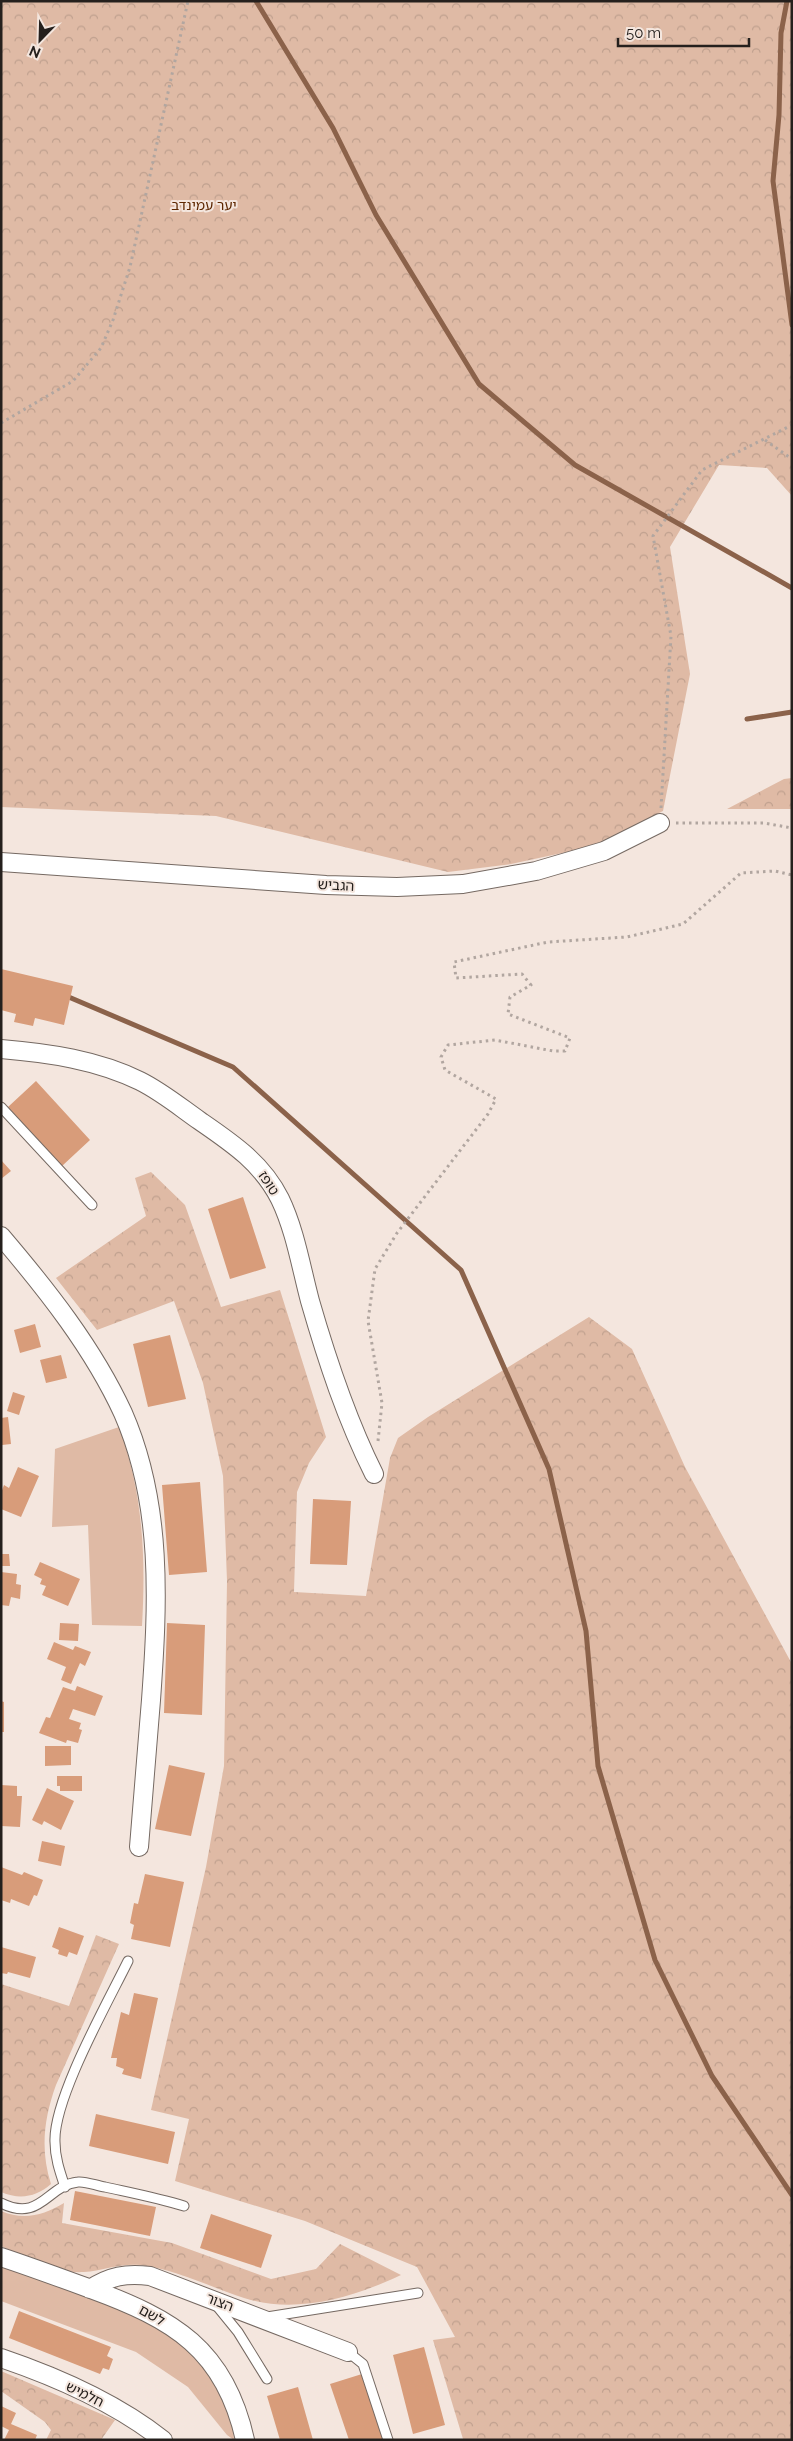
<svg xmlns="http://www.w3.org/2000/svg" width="793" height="2441" font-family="Raleway,'Noto Sans Hebrew',sans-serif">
<defs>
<pattern id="forest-crowns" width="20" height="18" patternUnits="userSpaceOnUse" patternTransform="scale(1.25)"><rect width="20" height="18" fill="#dfbaa5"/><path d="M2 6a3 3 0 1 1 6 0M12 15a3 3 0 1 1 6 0" fill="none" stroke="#bfa08e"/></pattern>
</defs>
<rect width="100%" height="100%" fill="#f4e6de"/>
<path fill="#dfbaa5" d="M119,1427C143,1492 146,1557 142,1626L92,1625L88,1525L52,1527L55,1449Z
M1,2263L153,2319L210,2369L232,2413L234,2440L227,2435L188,2387L136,2352L1,2301Z"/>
<path fill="url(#forest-crowns)" d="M1,1H792V496L767,468L719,465L670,547L690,674L663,811L590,847L511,864L448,872L216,816L1,807Z
M792,778V809H727L784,779Z
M151,1172L185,1205L221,1307L280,1290L326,1437L309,1463L297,1492L294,1592L366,1596L390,1458L398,1438L428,1417L589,1317L632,1349L685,1467L792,1664V2440H460L463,2439L433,2340L455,2337L417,2267L305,2221L175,2181L189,2119L151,2110L206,1867L224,1766L227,1581L223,1476L203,1383L174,1301L97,1330L56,1278L146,1216L135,1178Z
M96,1935L119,1944L56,2085C44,2118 40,2150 51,2184C36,2197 20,2200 1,2192V1984L69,2006Z
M64,2203L62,2223L172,2243L271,2279L316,2269L340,2244L401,2275C354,2297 296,2315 244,2298C210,2287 175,2269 140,2265C119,2263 103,2271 84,2272C56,2274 27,2257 1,2246V2211C24,2221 44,2215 64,2203Z
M1,2371L115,2420L101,2440H46L51,2430L45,2422L1,2391Z"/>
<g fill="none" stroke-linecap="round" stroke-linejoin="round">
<path stroke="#8b624a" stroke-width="5" d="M256,1L333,128L376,215L479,384L575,465L792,588
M787,1L781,33L779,115L773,181L792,325
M747,719L792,712
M64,995L233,1067L461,1270L549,1469L586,1631L598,1766L655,1960L712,2076L792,2195"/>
</g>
<path fill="#d89c7a" d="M1,969L73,986L64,1025L35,1018L33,1026L14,1022L16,1014L1,1010Z
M36,1081L90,1140L62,1166L8,1107Z
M1,1160L11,1171L1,1179Z
M243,1197L266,1268L230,1279L208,1209Z
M35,1324L41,1347L20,1353L14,1330Z
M170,1335L186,1399L148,1407L133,1344Z
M61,1355L67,1378L46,1383L40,1360Z
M13,1392L25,1396L19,1415L7,1411Z
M8,1417L11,1444L2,1445L1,1418Z
M18,1467L39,1476L21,1517L1,1509V1493L4,1485L9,1488Z
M200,1482L207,1572L169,1575L162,1485Z
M313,1499L351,1501L347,1565L310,1564Z
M1,1554H9L10,1566H1Z
M40,1562L80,1579L68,1606L42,1595L46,1586L40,1584L42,1579L34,1575Z
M1,1572L17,1574L16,1584L21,1585L20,1599L11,1597L9,1606L1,1605Z
M60,1623L79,1624L78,1641L59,1640Z
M167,1623L205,1625L202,1715L164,1713Z
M54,1642L73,1650L75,1646L91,1652L85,1666L80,1663L71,1684L61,1680L66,1667L47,1659Z
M77,1686L103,1696L95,1716L73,1709L69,1719L81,1723L79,1729L82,1730L78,1743L67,1740L66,1743L39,1733L46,1717L50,1718L63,1687L75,1691Z
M1,1701L4,1702V1732H1Z
M45,1746H71V1765L45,1766Z
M169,1765L205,1773L191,1836L155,1829Z
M57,1776H82V1791H60V1786H57Z
M1,1785L17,1786V1796H22L20,1827L1,1826Z
M47,1788L74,1801L61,1830L44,1821L42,1825L32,1820Z
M42,1841L65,1846L61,1866L38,1861Z
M1,1867L22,1875L24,1872L43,1880L37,1896L34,1895L29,1906L11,1899L10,1903L1,1900Z
M145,1874L184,1882L170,1947L131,1939L134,1925L130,1923L134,1903L138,1904Z
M59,1927L84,1936L77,1955L69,1952L67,1957L58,1954L59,1950L52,1947Z
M1,1947L36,1957L30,1978L8,1972L7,1974L1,1973Z
M134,1993L158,1998L141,2079L122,2074L124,2069L116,2066L117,2058H111L121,2012L129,2015Z
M96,2114L175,2132L168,2164L89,2146Z
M75,2191L156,2207L150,2236L70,2220Z
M211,2214L272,2235L261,2268L200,2248Z
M19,2311L111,2347L107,2356L113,2359L109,2370L103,2368L100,2374L9,2338Z
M424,2347L445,2425L413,2434L393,2355Z
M362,2374L384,2440H349L330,2384Z
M298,2387L313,2440H280L267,2396Z
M1,2406L16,2413L11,2424L37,2435L35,2440H4L9,2430L1,2426Z"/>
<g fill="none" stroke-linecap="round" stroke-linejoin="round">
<defs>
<path id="service" d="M1,1107L92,1205
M65,2187C60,2172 55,2158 55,2142C53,2099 108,2002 128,1961
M1,2203C41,2223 47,2185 78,2182C86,2181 97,2186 105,2187C132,2193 158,2198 184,2206
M216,2305L238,2332L267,2379
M267,2317L418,2293
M348,2352L363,2364L388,2440"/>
<path id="minor" d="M1,862L326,885L397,887L463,884L536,871L604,851L660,823
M1,1049C49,1053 97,1060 140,1081C162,1092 180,1107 200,1121C232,1143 262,1163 280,1199C295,1230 301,1267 310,1301C327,1360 346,1418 374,1474
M1,1236C47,1290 93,1348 123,1413C163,1504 158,1603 151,1700C147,1749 143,1798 139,1847
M1,2257C31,2267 61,2278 91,2289C173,2319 225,2349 245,2440
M90,2289C110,2276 126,2273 150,2276L348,2352
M1,2358C57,2377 116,2403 163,2440"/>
</defs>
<use href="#service" stroke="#756962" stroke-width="11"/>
<use href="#minor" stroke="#756962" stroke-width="20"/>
<path stroke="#b1a6a0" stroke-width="3" stroke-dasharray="2.5 4" stroke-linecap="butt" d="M1,423L73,381L101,348L113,320L130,267L188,1
M765,440L792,459
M661,808L671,636L653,536L702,470L792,425
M676,823H764L792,828
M378,1441L382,1403L368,1321L375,1269L397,1233L488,1114L496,1099L445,1070L441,1057L448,1045L495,1040L553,1051H565L570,1038L508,1014L510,997L531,985L522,974L456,978L454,962L548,942L627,937L683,924L741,873L775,871L792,875"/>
<use href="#service" stroke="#fff" stroke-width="9"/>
<use href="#minor" stroke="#fff" stroke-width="18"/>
</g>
<g text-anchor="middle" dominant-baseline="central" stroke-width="4" stroke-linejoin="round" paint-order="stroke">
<g font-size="14" fill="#5d2700" stroke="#f4e6de">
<text x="204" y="205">יער עמינדב</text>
</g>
<g font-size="14" fill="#25201d" stroke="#f4e6de">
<text transform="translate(336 885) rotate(3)">הגביש</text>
<text transform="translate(269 1183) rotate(57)">טופז</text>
<text transform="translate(220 2302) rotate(21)">הצור</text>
<text transform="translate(152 2315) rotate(29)">לשם</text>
<text transform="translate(85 2394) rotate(26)">חלמיש</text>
</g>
</g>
<rect width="793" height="2441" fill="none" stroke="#25201d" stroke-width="5"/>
<g transform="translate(40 40) rotate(203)" stroke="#f4e6de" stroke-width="4" paint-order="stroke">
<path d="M0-4L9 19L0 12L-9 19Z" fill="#25201d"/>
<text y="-8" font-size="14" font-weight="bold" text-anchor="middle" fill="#25201d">N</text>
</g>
<path d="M618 38v8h131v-8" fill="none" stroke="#25201d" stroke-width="2.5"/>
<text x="626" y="38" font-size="15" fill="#25201d" stroke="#f4e6de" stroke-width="4" paint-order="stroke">50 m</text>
</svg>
